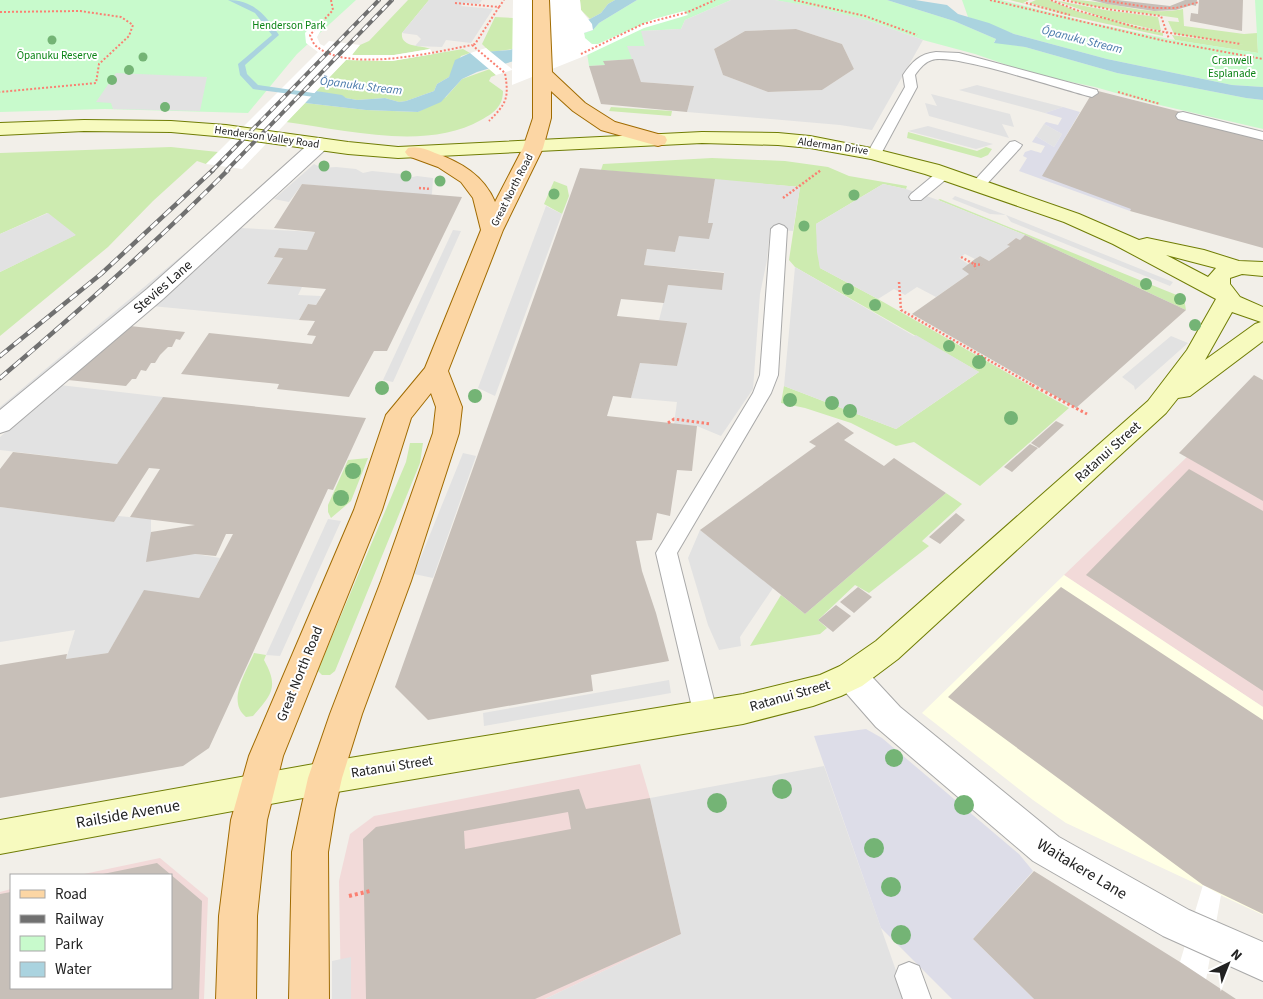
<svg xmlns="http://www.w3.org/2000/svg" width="1263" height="999" font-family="'Source Sans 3',sans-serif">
<rect width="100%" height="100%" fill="#f2efe9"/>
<path fill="#f2dad9" d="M1263,384V707L1064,575Z
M640,764L650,798L681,934L545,999H341L339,881L350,834L374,816Z
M160,858L208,898L204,999H0V892L11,889V988H171V875H79Z"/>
<path fill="#ffffe5" d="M1064,575L1263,707V915L1066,823L1033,800L922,713Z"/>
<path fill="#cdebb0" d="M408,0H429L402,33C400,48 422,45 430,49L394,55L355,56L352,54L360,45L369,41Z
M580,0H615L608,4L601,13L590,19L581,10Z
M1010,0H1029L1023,3L1070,15L1029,3L1036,0H1049L1079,12L1163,33V36L1070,16Z
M1054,0L1105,10L1158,17L1161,31L1104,18Z
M1072,0C1109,0 1145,17 1183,9L1184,26L1244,34L1257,33L1258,53L1175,40L1172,35L1245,45L1174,34L1168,21L1179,22L1178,18L1085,5L1071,1Z
M495,17L513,18V49L490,52L482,44Z
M463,49L470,53L461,56L449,77L437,84L434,91L406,101L399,102L385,98L357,100L346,98L316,91L346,60L392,61Z
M490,69L496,75L491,77L489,81L503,91C503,106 494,113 481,120C427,151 346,130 286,122L305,103L366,110L418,112L446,97L462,79Z
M611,107L672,111L671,116L609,111Z
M908,132L977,151L986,147L992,149L988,155L981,158L907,138Z
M171,147L218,152L206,164L197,161L153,201L108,247L0,336V272L75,235L47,213L0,234V153Z
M712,158L785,161L828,167L849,176L907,186L906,189L883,184L816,224L820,268L878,299L1069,408L980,486L914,442L896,446L851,423L805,408L781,403L784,386L896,429L979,372L795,267L789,260L800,187L601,170L603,164Z
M554,181L567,186L569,196L562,214L544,204Z
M940,199L1184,298L1186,310L1025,235L938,200Z
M410,443H423L420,463L335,671L330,675H322L318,671L320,665L406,462Z
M368,458L351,501L331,518L328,512V505L348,460Z
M946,493L962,504L922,541L929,546L869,593L855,585L818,620L827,628L820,634L750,646L781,595L805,614Z
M254,653L266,655L264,660C279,687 272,694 253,716L246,717C226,701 247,671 254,653Z"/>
<path fill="#c8facc" d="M0,0H356L297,54L248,113L105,109L0,112Z
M637,0H731L685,20L681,29L642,31L645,46L628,47L633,59L604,61L605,65L589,66L584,33L593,30L599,23Z
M775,0H887L954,21L996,39L994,42L1025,47L1117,73L1246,98L1263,100V129L1151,103L1095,87L1033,74L975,54L923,40L870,21Z
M962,0H1001L1088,22L1169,39L1258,53L1255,0H1263V87L1232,85L1107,59L1014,34L968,17Z"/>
<path fill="#e2e2e2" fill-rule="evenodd" d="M429,0H482L479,4L464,3L461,6L493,9L471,43L446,40L442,47L415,46L421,39L417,35L402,33Z
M731,0H775L816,7L870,21L923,40L872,130L840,125L687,112L694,86L641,82L627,46H645L641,31L681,29L685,20ZM796,29L842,44L854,69L822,90L768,92L723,75L714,49L745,31Z
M116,73L207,77L200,111L113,109L111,103L96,102Z
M977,85L1063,107L1045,113L959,90Z
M931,94L1010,114L1014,127L1002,124L1009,138L929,116L925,103L937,106Z
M1044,124L1062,134L1054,147L1036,136Z
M928,126L993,144L976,149L908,131Z
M314,164L322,168L336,167L356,169L363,173L372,171L402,174L408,178L417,176L433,178L432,193L431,197L302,184L289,202L274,199Z
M715,179L800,187L793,231L770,229L767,260L760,294L753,389L721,436L697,426L674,424L677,402L631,398L640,363L677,366L686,323L659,320L668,285L722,290L724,272L644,265L647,249L675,252L679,236L712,223H708Z
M883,184L906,189L938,200L1025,235L1020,240L1016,238L1008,244L1010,246L989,261L980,256L975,259L965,254L959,258L968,264L969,274L936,297L917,287L905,295L894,289L878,299L820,268L817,252L816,224Z
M955,196L1006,215L1173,282L1170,286L1011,222L1006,215L990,214L952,199Z
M546,206L562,214L495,396L478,388Z
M48,213L76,235L0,272V234Z
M241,228L315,232L307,250L279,249L274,257L283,258L267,283L302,287L298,295L321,296L316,305L308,304L299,320L152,306Z
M453,230L461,231L393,382L383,380Z
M185,253L193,255L0,417V407Z
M795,267L914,336L916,335L979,372L896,429L784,386Z
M1171,336L1188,343L1135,390L1134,386L1122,377Z
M60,385L163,397L117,464L0,450V437Z
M463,453L476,456L433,578L414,574Z
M0,507L114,522L118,516L151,519V532L195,554L220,558L199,598L144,591L108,653L66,659L75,630L0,642Z
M328,519L341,521L280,656L266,655Z
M700,530L773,588L740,637L741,646L719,650L708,625L688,558Z
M669,680L671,693L484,726L483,713Z
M824,766L906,999H545L681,934L650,798Z
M351,957V999H332V961Z"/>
<path fill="#dddde8" d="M1063,107L1080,112L1045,172L1137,199L1130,211L1019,171L1027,158L1023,156L1025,152L1031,150L1041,153L1045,146L1032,142L1036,136L1054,147L1062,134L1044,124L1046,122L1058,125L1062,118L1045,113Z
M866,729L882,738L1019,854L1033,871L973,939L1034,999H952L881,928L814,736Z"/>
<path fill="#aad3df" d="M615,0H637L599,23L593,30L584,33L548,51L477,72L462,79L441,102L418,112L366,110L305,103L316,91L342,95L346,98L357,100L385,98L399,102L406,101L434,91L437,84L449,77L455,60L470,53L510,50L590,19L601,13L608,4Z
M887,0H915L947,5L958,14L989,23L1014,34L1107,59L1232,85L1263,87V100L1246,98L1117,73L1025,47L994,43L996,39L954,21Z"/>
<path fill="#fff" d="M513,0H580L581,10L592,24L593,30L584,33L585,38L592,44H598L654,19L684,11L688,15L644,28L587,55L512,85V70L496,75L470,53L486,48L512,69Z
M312,25L323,27L317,37L320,44L324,46L329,41L360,45L352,55H394L430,49L433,54L392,61L346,60L242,169L206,164L318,52L306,43L305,33Z
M1203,885L1221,895L1206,980L1180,962Z"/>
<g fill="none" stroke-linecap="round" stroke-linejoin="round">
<path fill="#aad3df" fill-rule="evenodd" d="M228,0C253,0 266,15 279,35L245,65L247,74L258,85L327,95L331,97L330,99L253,89L240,75L238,64L272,35L255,13Z"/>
</g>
<path fill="#c7bfb8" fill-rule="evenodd" d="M1091,0H1117L1170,6L1185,0H1197L1196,6L1192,5L1176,10L1154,11L1107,4Z
M1199,0H1243L1242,31L1190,21L1191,13L1198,14Z
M796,29L842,44L854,69L822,90L768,92L723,75L714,49L745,31Z
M633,59L641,82L694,86L687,112L601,104L589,66L605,65L603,61Z
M1094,90L1185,113L1263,139V248L1130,211L1131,209L1042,176Z
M580,168L715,179L708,223H713L709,239L679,236L675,252L647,249L644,265L724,273L722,290L668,285L664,303L621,299L617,316L687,323L677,366L640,363L631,398L613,396L607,416L697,426L692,471L677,470L670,516L657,513L652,540L636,541L642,571L656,613L669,661L591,675L593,691L428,720L395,687Z
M302,184L462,197L387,351H374L349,397L277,389L279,384L181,374L209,333L312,344L316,336L307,335L315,321L299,320L308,304L316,305L326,289L267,284L283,258L274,257L279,248L307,250L315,232L274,228Z
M1025,235L1186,310L1076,408L912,314L969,274L962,269L975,259L980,256L989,261L1010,246L1007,245L1016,238L1020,240Z
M130,326L185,332L180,340L176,339L172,347H168L160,355L155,363H151L146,371L141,370L136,379H132L126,386L68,380L84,363H87L94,355H97L111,340H114L120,333H124Z
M1254,375L1263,380V501L1179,453Z
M163,397L366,418L333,490L328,489L209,748L183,766L0,798V665L67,654L66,659L108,653L144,590L199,598L233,534H226L216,556L195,554L146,562L151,532L195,525L130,517L160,469L149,468L114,522L0,507V469L13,452L117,464Z
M1056,421L1064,425L1039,448L1031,443Z
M838,422L854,433L844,440L884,466L894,458L946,493L805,614L700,530L816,446L809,442Z
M1030,444L1038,448L1012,472L1004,467Z
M1189,469L1263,511V691L1086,575Z
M956,513L965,520L940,544L929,537Z
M858,587L872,597L854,613L840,602Z
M1061,587L1263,720V914L1203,885L948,697Z
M836,605L851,616L833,632L818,620Z
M579,789L586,809L650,798L681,934L535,999H366L363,839L376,827ZM568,812L571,829L465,849L464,831Z
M157,863L202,901L199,999H0V894L11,892V988H171V875H98Z
M1034,871L1180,962L1236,999H1034L973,939Z"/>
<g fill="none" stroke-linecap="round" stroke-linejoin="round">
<defs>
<path id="lane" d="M936,52L959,53L1097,90L1098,93L1092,97C1063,90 954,53 932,60C925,62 919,69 915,75L917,87L882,152L875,156L870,155L868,152L905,87L903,75C912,62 919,54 936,52Z
M1183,112L1263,132V140L1178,119L1176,116L1178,113Z
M1015,141L1022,145L1020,148L984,187H974L972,184L974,181L1010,142Z
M945,169L950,170L952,173L950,176L921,200H911L909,197L911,194L940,170Z
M779,224L784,226L787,229L778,375L771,393L677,553L718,716L714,724L706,727L698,724L694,716L656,553L753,393L760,375L771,229L774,226Z
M909,962L919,966L931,999H903L895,976L899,966Z"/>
<path id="street" d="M320,138L327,140L329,144L327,148L163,299L9,430L0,433V410L147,289L313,140Z
M851,662L862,666L900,707L1059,837L1189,910L1263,942V981L1163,936L1033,861L876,727L840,686L835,676L840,666Z"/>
<path id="secondary" d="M84,120L171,121L226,125L348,142L398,147L702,132L778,133L810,136L871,148L939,165L1079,214L1139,240L1147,238L1204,250L1239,261L1263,262V276L1242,274L1230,278V284L1240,297L1263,307V341L1190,396L1178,398L1166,413L898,659L862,686L841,696L813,706L743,724L325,794L0,854V820L325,762L743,694L820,675L840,666L876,641L1148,401L1187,350L1216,299L1113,244L1064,222L925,174L871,159L810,148L778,145L702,143L398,158L348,154L226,137L171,132L84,131L0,135V123ZM1166,255L1216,268L1208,277ZM1232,312L1261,322L1255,324L1205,360Z"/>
<path id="primary" d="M533,0H549L552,72L585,103L615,122L665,136L667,140L665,144L658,146L601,130L573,111L551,91V118L543,148L503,230L448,371L462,407L459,433L411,581L362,714L342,778L335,809L328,852L329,999H289L292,852L301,809L308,778L330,714L381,581L433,433L436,407L431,393L411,418L382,510L283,756L267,820L257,916L256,999H216L219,916L231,820L249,756L354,510L386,415L425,368L481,230L473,198L461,182L438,167L408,156L405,152L408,148C418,146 426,149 435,153C460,162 484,175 495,202L523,148L533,118Z"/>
</defs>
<use href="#lane" stroke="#a9a9a9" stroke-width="2"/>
<use href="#street" stroke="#a9a9a9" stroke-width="2"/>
<use href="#secondary" stroke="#707d05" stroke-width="2"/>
<use href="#primary" stroke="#a06b00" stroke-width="2"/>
<path stroke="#fa8072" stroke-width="2" stroke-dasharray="2 2" stroke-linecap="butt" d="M331,0L333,10L310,35C311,38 313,43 315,45C346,74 435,52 472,45
M794,0L865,16L917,35
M990,0L1165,41L1263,59
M1051,0L1076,10L1139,28L1241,44
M1063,0L1113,10L1161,16L1169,39
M1101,0L1154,8H1176L1199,2
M455,3L499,7L475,44L472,45
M1026,3L1070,15
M499,7L504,0
M0,12L80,11L121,17L133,25L129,36L99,64L96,83L0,92
M472,45L505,73C509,98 507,103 489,121
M581,54L643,24L688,12L715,0
M1118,92L1160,104"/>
<path stroke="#fa8072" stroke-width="2.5" stroke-dasharray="2 2" stroke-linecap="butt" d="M419,188L431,189
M783,198L821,170
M961,257L974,264L976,269
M974,264L982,265
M899,282L901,310L1034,386"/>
<path stroke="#fa8072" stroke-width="3" stroke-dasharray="2.5 2.5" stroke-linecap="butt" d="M1032,385L1087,414
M668,423L674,419L711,424"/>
<path stroke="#fa8072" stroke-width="4" stroke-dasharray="3 3" stroke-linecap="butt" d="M349,896L370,891"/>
<use href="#lane" fill="#fff" fill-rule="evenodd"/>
<use href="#street" fill="#fff" fill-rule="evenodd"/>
<use href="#secondary" fill="#f7fabf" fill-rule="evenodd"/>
<use href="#primary" fill="#fcd6a4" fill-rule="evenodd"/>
<defs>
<path id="rail-far1" d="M212,171L379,0
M226,171L392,0"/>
<path id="rail" d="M0,356L101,274L213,170
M0,378C79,311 155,244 228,170"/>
</defs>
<use href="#rail-far1" stroke="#707070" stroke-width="4"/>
<use href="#rail" stroke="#707070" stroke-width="4.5"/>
<use href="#rail-far1" stroke="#fff" stroke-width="2.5" stroke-dasharray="7" stroke-linecap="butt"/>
<use href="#rail" stroke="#fff" stroke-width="3" stroke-dasharray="9" stroke-linecap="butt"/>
</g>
<g fill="#74b475">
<circle cx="52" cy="40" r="4.5"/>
<circle cx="143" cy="57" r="4.5"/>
<circle cx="129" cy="70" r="5"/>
<circle cx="112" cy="80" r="5"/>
<circle cx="165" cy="107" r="5"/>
<circle cx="324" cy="166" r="5.5"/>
<circle cx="406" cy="176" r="5.5"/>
<circle cx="440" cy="181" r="5.5"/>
<circle cx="554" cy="194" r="5.5"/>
<circle cx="854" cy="195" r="5.5"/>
<circle cx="804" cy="226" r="5.5"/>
<circle cx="1146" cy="284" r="6"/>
<circle cx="848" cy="289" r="6"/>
<circle cx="1180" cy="299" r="6"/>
<circle cx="875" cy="305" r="6"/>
<circle cx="1195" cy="325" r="6"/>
<circle cx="949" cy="346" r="6"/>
<circle cx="979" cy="362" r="7"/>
<circle cx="382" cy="388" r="7"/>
<circle cx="475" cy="396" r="7"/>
<circle cx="790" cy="400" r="7"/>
<circle cx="832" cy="403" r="7"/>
<circle cx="850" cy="411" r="7"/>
<circle cx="1011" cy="418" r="7"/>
<circle cx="353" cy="471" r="8"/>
<circle cx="341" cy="498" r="8"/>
<circle cx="894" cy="758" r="9"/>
<circle cx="782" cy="789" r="10"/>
<circle cx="717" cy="803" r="10"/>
<circle cx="964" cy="805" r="10"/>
<circle cx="874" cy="848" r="10"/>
<circle cx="891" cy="887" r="10"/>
<circle cx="901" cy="935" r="10"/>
</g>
<g text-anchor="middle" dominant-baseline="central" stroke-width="4" stroke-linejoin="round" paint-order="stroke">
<g font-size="11" fill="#0c8416" stroke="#fff">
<text x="289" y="25">Henderson Park</text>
<text x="57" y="55">Ōpanuku Reserve</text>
<text x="1232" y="60">Cranwell<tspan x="1232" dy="13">Esplanade</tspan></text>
</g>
<g font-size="11" fill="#222" stroke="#fff">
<text transform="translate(267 137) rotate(8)">Henderson Valley Road</text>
<text transform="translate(833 146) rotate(8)">Alderman Drive</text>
<text transform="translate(512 190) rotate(-63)">Great North Road</text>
</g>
<g font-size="12" font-style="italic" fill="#4a7aab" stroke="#fff">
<text transform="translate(1082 40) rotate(14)">Ōpanuku Stream</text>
<text transform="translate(361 86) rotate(7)">Ōpanuku Stream</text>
</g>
<g font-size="14" fill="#222" stroke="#fff">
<text transform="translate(163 287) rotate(-41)">Stevies Lane</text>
<text transform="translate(1108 452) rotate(-42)">Ratanui Street</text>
<text transform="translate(300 674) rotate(-68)">Great North Road</text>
<text transform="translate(790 696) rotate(-16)">Ratanui Street</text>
<text transform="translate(392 767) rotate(-9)">Ratanui Street</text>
</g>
<g font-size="16" fill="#222" stroke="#fff">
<text transform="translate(128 814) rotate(-10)">Railside Avenue</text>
<text transform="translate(1082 869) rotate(31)">Waitakere Lane</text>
</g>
</g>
<rect x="10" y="874" width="162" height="115" fill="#ffffff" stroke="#a7a7a7"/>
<rect x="20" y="890" width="25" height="8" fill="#fcd6a4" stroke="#a7a7a7"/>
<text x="55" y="899" font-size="15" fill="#222222">Road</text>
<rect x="20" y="915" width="25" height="8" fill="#707070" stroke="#a7a7a7"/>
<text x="55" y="924" font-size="15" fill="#222222">Railway</text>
<rect x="20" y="936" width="25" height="15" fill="#c8facc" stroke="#a7a7a7"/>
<text x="55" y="949" font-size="15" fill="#222222">Park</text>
<rect x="20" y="962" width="25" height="15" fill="#aad3df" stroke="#a7a7a7"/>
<text x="55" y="974" font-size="15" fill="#222222">Water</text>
<g transform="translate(1228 964) rotate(43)" stroke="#ffffff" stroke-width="4" paint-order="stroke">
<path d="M0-4L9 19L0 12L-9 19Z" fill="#222222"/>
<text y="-8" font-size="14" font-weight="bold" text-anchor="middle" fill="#222222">N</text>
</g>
</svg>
